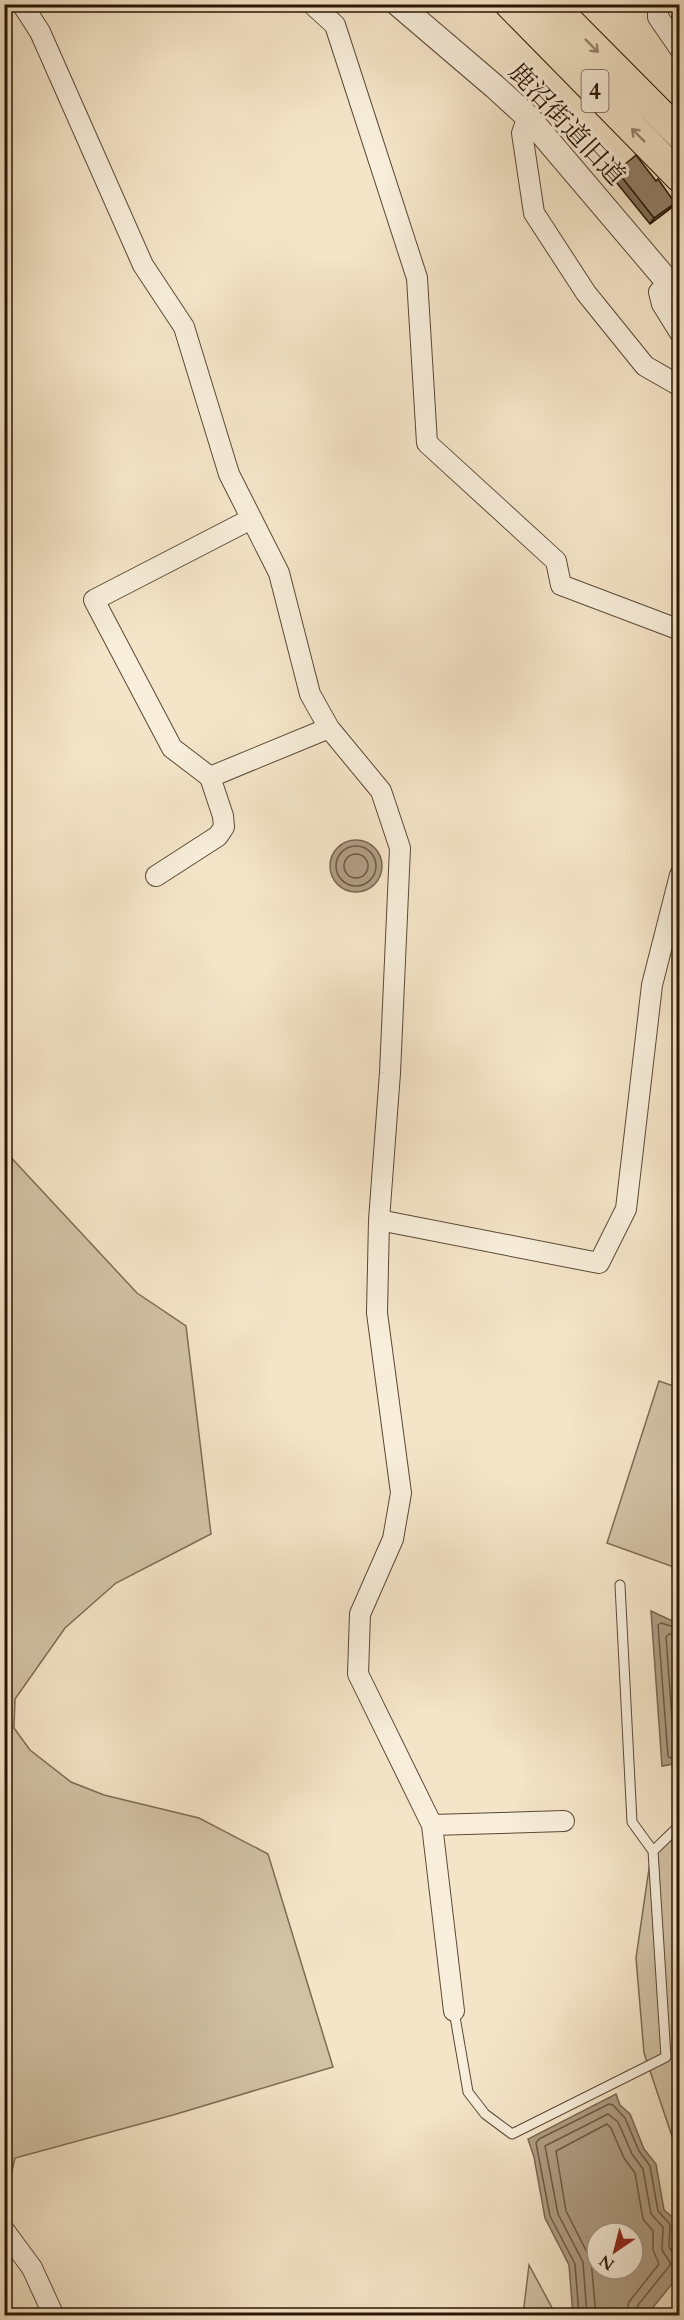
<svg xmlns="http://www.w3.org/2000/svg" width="684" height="2320" font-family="Cardo,'Noto Serif JP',serif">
<rect width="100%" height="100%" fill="#f4e5c8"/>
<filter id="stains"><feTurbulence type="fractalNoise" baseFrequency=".00333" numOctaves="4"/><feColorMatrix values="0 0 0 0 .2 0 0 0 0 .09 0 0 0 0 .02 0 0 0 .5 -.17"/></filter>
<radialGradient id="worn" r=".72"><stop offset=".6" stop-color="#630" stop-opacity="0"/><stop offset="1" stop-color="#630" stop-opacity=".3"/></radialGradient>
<path fill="#d1c2a6" stroke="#7c6c54" stroke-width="1.5" d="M5,1151L137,1293L186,1326L211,1534L116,1583L65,1628L15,1699L14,1728L30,1750L71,1782L104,1795L199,1818L268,1854L333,2067L173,2115L15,2158L5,2200L4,2093L9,2081L4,2077Z
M659,1381L679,1388V1569L607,1543Z
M666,1834L679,1836V2157L644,2053L636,1958L652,1848Z
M529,2265L556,2315H523Z"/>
<path fill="#af9e85" stroke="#796751" stroke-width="1.5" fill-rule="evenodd" d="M330 866a26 26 0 1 1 52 0a26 26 0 1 1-52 0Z
M651,1611L679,1624V1763L662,1766Z
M616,2094L620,2105L630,2114L644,2149L656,2164L664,2210L677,2221L675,2246L679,2256V2275L647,2315H573L569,2265L545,2218L534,2157L528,2139ZM597,2233H633V2269H597Z"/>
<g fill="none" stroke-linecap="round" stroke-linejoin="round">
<path stroke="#6c5a44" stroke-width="1.5" d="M336 866a20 20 0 1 1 40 0a20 20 0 1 1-40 0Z
M344 866a12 12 0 1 1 24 0a12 12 0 1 1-24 0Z
M680,1629L661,1623L658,1625L668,1756L670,1758L680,1757
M680,1636L669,1634L666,1637L674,1747L680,1750
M579,2316L575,2264L550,2216L536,2143L539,2139L609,2104L613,2105L625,2118L639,2151L650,2166L658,2211L670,2224L669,2247L674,2255L680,2256
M587,2316L583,2262L558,2214L545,2146L608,2114L618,2122L632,2154L643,2169L651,2214L663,2227L662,2250L671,2264L638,2305L635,2316
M596,2316L591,2260L566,2211L556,2151L607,2124L611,2128L624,2158L635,2173L643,2219L653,2231V2250L659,2264L629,2302L626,2316"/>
<defs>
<path id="service" d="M620,1585L632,1822L653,1851
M454,2011L468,2092L485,2114L512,2134L666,2057L653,1851L680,1825"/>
<path id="minor" d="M22,4L40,32L143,265L184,327L229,474L279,573L310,694L329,728L381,791L400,848L390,1073L379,1220L377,1313L401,1493L393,1539L360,1614L358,1674L432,1825L454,2011
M312,4L335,25L417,278L427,443L556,561L561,585L680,630
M658,4V17L680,49
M528,117L522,133L534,213L586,293L645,366L680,386
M668,283L659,292L662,304L680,333
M210,777L172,748L94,600L251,519
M156,876L218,836L224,827L223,816L210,777L329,728
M379,1220L599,1263L626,1209L652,985L680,875
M432,1825L564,1821
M4,2230L32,2268L54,2316"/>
<path id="tertiary" d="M398,4L494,86L528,117L680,296"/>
<path id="primary" d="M510,4L680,177
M551,4L680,134"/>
</defs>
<use href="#service" stroke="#5b4934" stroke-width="11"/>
<use href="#minor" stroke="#5b4934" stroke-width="22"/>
<use href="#tertiary" stroke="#5b4934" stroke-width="26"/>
<use href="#primary" stroke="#281502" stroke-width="32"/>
<use href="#service" stroke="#f8eedb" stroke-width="9"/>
<use href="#minor" stroke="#f8eedb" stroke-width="20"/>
<use href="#tertiary" stroke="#f8eedb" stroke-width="24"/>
<use href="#primary" stroke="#f4e5c8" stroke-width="30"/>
</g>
<path fill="#7e6f5a" stroke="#281502" stroke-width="1.5" d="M617,171L671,208L650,224L612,177Z"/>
<path fill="#665a4a" stroke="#281502" stroke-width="1.5" d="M675,203L671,208L650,224L654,218Z"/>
<path fill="#928169" stroke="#281502" stroke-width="1.5" d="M636,155L656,181L658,179L675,203L654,218L617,171Z"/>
<defs><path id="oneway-shaft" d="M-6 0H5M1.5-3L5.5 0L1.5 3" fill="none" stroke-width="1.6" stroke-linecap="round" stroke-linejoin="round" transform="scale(1.5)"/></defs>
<g stroke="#98876f">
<use href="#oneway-shaft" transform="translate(592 46) rotate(45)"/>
<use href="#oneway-shaft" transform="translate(638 135) rotate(-135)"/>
</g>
<g text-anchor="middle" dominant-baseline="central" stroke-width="6" stroke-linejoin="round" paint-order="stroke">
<rect fill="#f8eedb" stroke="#665643" stroke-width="1.5" x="581.5" y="70" width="27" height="42" rx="4.5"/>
<g font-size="24" font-weight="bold" fill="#281502">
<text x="595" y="91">4</text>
</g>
<g font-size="26" fill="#281502" stroke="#f8eedb">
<text transform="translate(567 124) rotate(47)">鹿沼街道旧道</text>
</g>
</g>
<rect width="684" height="2320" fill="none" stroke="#f4e5c8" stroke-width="24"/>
<rect x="6" y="6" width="672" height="2308" fill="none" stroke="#281502" stroke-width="3"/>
<rect x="12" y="12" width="660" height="2296" fill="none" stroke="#281502" stroke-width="1.5"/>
<g transform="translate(615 2251) rotate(215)"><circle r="28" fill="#f8eedb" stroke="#a59784" stroke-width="1.5"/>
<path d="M0-4.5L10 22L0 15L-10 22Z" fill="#8f2418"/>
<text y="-9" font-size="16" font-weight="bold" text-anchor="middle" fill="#281502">N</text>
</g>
<rect width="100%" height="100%" filter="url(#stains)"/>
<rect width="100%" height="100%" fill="url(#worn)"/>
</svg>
